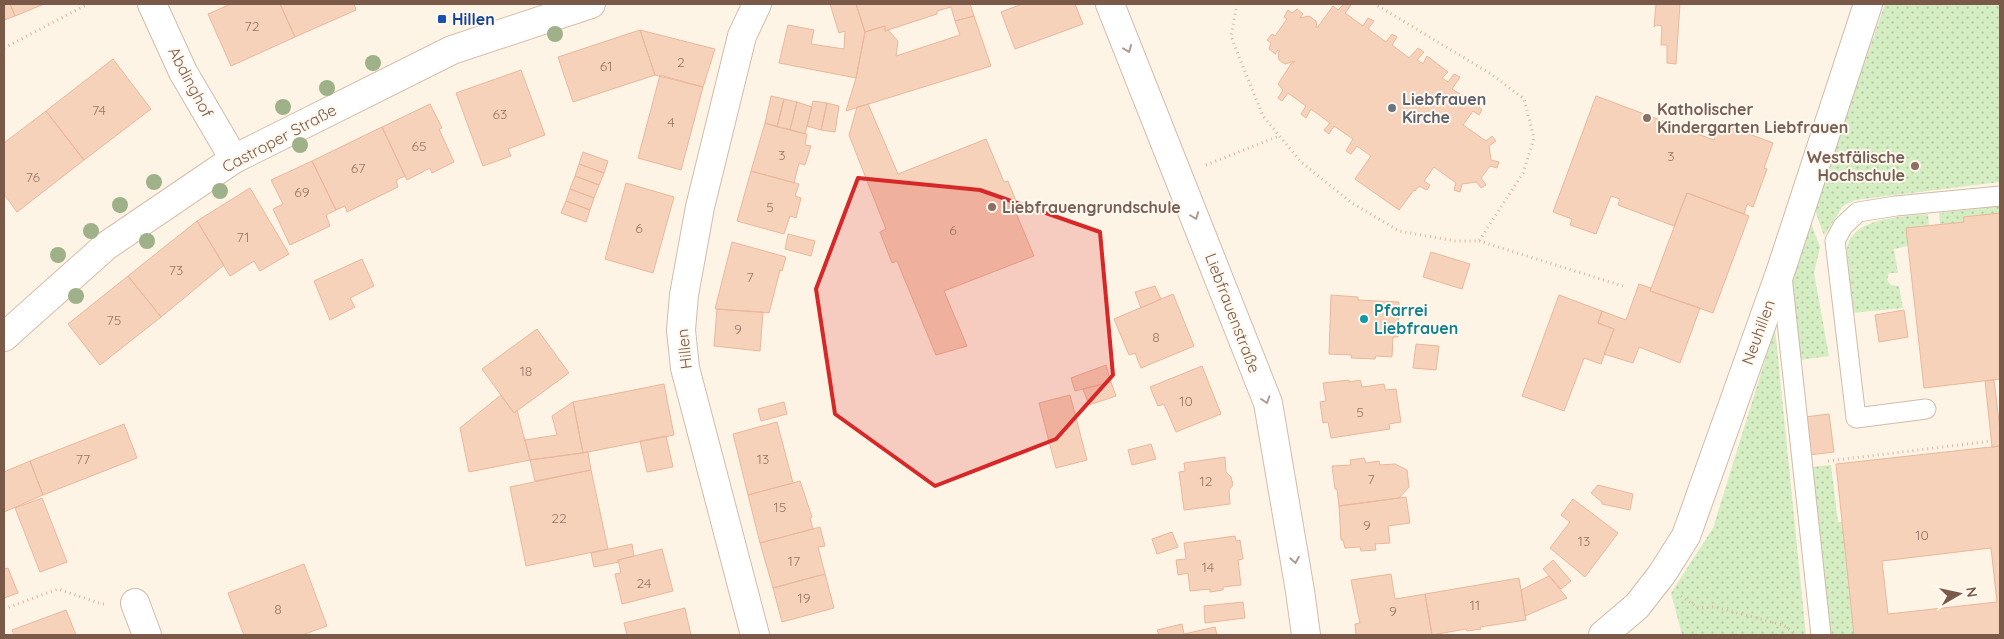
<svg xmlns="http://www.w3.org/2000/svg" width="2004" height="639" font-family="Quicksand,sans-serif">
<defs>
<pattern id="grass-dots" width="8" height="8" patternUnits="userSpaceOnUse" patternTransform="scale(1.25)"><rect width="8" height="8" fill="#d5edc3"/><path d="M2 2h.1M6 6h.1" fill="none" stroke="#b2c3a0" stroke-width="1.8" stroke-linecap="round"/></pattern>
</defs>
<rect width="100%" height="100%" fill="#fef4e6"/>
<path fill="url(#grass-dots)" d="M1885,4H2000V182L1855,200L1843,206L1824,236L1814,207Z
M2000,206V213L1963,217L1964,222L1940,224L1939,213Z
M1928,214L1929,226L1906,228L1908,246L1894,249L1898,273H1889L1887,280L1891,285L1899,286L1903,308L1852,313L1847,251C1849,217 1902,217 1928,214Z
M1809,218L1820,247L1814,273L1829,356L1800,360L1807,416L1805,417L1790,276Z
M1775,328L1806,635H1682L1671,593L1713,528Z
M1831,465L1838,522H1842L1854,635H1829L1810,467Z"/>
<path fill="#f6d2bb" stroke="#eab79a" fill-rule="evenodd" d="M4,4H10L15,16L4,20Z
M10,4H44L15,16Z
M231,4H280L295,37L231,66L208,14Z
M280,4H354L356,10L295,37Z
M830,4H856L865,32L856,78L779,63L788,25L814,30L811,44L844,49L845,31L839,33Z
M856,4H970L974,16L955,21L951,7L937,11V14L888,30L885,31V26L865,32Z
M1022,4H1075L1083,24L1015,49L1001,12Z
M1344,4L1351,5L1345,13L1363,26L1368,18L1374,21L1368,29L1386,42L1392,34L1397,37L1392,45L1409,58L1418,48L1424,52L1417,60L1423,64L1427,56L1448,72L1442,78L1448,82L1454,74L1460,77L1452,89L1471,101L1475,96L1479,99L1476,104L1482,110L1479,115L1473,111L1463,125L1486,141L1492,136L1496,141L1489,146L1491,160L1499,162L1497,168L1490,166L1481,178L1486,185L1481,188L1477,182L1462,184L1460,192L1454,190L1456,183L1434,167L1424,181L1430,185L1427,190L1419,186L1415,191L1414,190L1399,210L1355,179L1371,156L1357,146L1351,154L1346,151L1353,139L1334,126L1329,134L1324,130L1330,123L1311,109L1306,118L1301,114L1306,106L1288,93L1282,101L1278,98L1283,90L1278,84L1291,64L1295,61L1285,64L1279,60L1278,53L1280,51L1278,50L1275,54L1269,49L1271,43L1267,40L1272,34L1275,36L1287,19L1284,17L1288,10L1292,13L1297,9L1303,14L1300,18L1309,16L1316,21L1317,28L1333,6L1338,10Z
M1656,4H1680L1676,64L1667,63V45H1661L1662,26L1656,25L1654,27Z
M974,16L991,66L846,111L856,78L865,32L885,26V31L888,30L898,41L896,56L960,35L955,21Z
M640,30L715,49L703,87L655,75Z
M640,30L655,75L573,102L558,57Z
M113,59L151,109L84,160L46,111Z
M521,70L545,135L508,149L511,156L483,166L456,93Z
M660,75L703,87L681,170L638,158Z
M771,96L784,99L777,127L765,123Z
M1596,96L1714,140L1720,123L1773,143L1764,168L1767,169L1753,207L1747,204L1744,214L1687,193L1674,226L1618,205L1620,199L1611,196L1596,234L1570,225L1572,219L1553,212Z
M784,99L797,102L790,130L777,127Z
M813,101L827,103L821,130L807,126Z
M797,102L812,107L805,134L790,130Z
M827,103L839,106L835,132L821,130Z
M430,104L442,128L439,129L454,162L432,173L430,168L407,180L382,127Z
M868,104L898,174L986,139L1004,182L1008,181L1020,211L1016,213L1034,256L944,291L967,346L936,355L897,261L892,263L880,232L886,229L849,135L857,107Z
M46,111L84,160L17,212L4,194V143Z
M765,123L807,134L805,145L811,146L805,165L799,163L794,183L751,171Z
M382,127L405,176L396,180L398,187L347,212L345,206L336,210L312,161Z
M583,152L608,161L604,173L579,164Z
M312,161L336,210L326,215L330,226L290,245L273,209L283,204L271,180Z
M579,164L604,173L599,185L575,176Z
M751,171L799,184L795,196L801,198L796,218L790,216L784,234L737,221Z
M575,176L599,185L594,198L570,189Z
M626,183L674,197L653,273L605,259Z
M250,188L289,254L260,271L254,261L230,276L197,221Z
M570,189L594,198L590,210L566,201Z
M1687,193L1749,216L1713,313L1650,291Z
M566,201L590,210L586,222L561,213Z
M2000,213V379L1924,388L1906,228L1964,222L1963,217Z
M197,221L224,265L161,317L128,276Z
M788,234L815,241L811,256L785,249Z
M732,242L786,257L782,271L780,270L769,313L715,309Z
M1431,252L1470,264L1462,289L1423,277Z
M362,259L374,286L350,298L355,307L330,320L314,281Z
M128,276L161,317L100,365L68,324Z
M1639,284L1651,288L1650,291L1700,308L1680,363L1639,347L1633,363L1604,354L1614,329L1598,323L1602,311L1626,320Z
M1155,286L1161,299L1141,308L1135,292Z
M1173,294L1194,346L1141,368L1135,353L1129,355L1114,319Z
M1331,295L1358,297V300L1399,302L1398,337H1393L1392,357L1376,356L1375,359L1351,358L1352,355L1329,354Z
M1559,295L1602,311L1598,323L1614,329L1601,364L1584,358L1564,411L1522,396Z
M717,309L763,312L760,351L714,346Z
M1904,310L1908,337L1879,342L1875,315Z
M537,329L569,373L514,413L482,369Z
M1416,344L1439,346L1436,370L1413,368Z
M1106,365L1111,382L1075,391L1071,378Z
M1202,366L1221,414L1176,432L1164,404L1158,406L1150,387Z
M1349,380V382L1360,380L1362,387L1384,384L1385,390L1396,389L1401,422L1389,424L1390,429L1331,438L1328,422L1323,423L1320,402L1326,401L1323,383Z
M1994,380L2000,430V446L1992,447L1985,381Z
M1111,382L1116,396L1089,405L1083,389Z
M664,384L674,435L583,453L573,402Z
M501,395L514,413L517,410L530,460L469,472L460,428Z
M1070,395L1087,460L1056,468L1039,403Z
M573,402L583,453L530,460L525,440L557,435L552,416Z
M784,402L787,414L761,421L758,409Z
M1829,414L1834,452L1809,455L1805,417Z
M777,422L793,483L748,495L733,434Z
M124,424L137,458L43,495L30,461Z
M666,436L673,467L647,472L640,441Z
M1151,444L1156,459L1132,465L1128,450Z
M2000,446V635H1854L1836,464ZM1991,548L1997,602L1888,614L1882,561Z
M588,452L591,470L535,481L530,460Z
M1225,457L1226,472L1231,477L1233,485L1229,490L1230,504L1184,510L1179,472L1185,471L1184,463Z
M1364,458L1366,463L1379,461L1380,465L1395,464L1407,470L1409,487L1399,498L1339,506L1337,489H1335L1332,466L1351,465L1350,460Z
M30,461L43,495L4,512V472Z
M591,470L608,549L526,566L510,487Z
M800,481L812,517L810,518L813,529L760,543L748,495Z
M1598,485L1633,494L1630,510L1602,504V502L1591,493Z
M1406,497L1410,523L1388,526L1390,543L1375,544L1376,550L1361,551L1360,547L1345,548L1343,540H1341L1339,506Z
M42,498L67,562L40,572L15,508Z
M1573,499L1618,533L1585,577L1550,548L1570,522L1561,515Z
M820,527L825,546L818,547L825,574L773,588L760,543Z
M1172,532L1178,547L1157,554L1152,539Z
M1235,536L1236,541L1240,540L1243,559L1238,560L1241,585L1223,587V590L1210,592V589L1190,591L1188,573L1178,575L1176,560L1186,559L1184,543Z
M632,544L634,556L618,560L619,562L594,567L591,553Z
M662,549L673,591L622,604L615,574L621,573L618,560Z
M1553,560L1571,581L1561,589L1543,569Z
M304,564L327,626L302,635H244L228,593Z
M8,568L18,593L4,598V569Z
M825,574L834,608L782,622L773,588Z
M1391,574L1395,599L1425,594L1432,635H1356L1355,624L1360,623L1351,580Z
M1549,576L1567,598L1525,616L1521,590Z
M1519,578L1526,620L1480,627L1481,629L1467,631L1466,629L1432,635L1425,594Z
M1243,602L1245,618L1205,623L1204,606Z
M685,608L691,635H627L624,623Z
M66,610L76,635H14L12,630Z
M1182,624L1184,634L1215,627L1217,635H1159L1157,630Z"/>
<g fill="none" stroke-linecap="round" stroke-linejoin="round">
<defs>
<path id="lane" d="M1782,276L1821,635
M1926,409L1856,418L1835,241L1843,226L1858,212L1896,206L2000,196"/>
<path id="street" d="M152,4L183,72L234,159
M1110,4L1268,403L1300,591L1306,635
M135,603L147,635
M755,635L685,368L681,330L684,295L700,207L742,36L757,4
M1603,635L1637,606L1662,574L1686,536L1781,270L1868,4"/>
<path id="secondary" d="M4,337L106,246L234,159L452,50L591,4"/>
</defs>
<use href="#lane" stroke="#d1bbaa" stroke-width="21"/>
<use href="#street" stroke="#d1bbaa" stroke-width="30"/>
<use href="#secondary" stroke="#d7bdaa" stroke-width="30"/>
<path stroke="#dbb59e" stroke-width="3" stroke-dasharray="1 4" stroke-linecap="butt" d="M1237,4L1231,36L1241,62L1263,116L1301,162L1352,203L1399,231L1455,241H1479L1523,173L1534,138L1524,99L1491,74L1375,4
M4,48L88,4
M1206,165L1279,136
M1479,241L1623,286
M1828,461L1992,441
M1681,596L1698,608L1715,607L1783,625L1796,634
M4,609L58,589L102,604H107"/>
<use href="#lane" stroke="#fff" stroke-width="19"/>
<use href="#street" stroke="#fff" stroke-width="28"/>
<use href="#secondary" stroke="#fff" stroke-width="28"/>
</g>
<g fill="#9eb188">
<circle cx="555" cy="34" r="8"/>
<circle cx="373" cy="63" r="8"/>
<circle cx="327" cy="88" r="8"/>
<circle cx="283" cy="107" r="8"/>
<circle cx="300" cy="145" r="8"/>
<circle cx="154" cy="182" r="8"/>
<circle cx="220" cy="191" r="8"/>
<circle cx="120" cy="205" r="8"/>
<circle cx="91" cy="231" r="8"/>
<circle cx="147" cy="241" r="8"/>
<circle cx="58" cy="255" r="8"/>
<circle cx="76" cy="296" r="8"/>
</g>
<defs><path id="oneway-chevron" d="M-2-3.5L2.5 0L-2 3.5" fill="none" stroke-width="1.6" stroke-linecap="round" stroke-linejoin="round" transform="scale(1.25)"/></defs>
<g stroke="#af9b91">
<use href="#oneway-chevron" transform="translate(1128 49) rotate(68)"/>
<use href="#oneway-chevron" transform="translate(1195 216) rotate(69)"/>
<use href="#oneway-chevron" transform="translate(1266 400) rotate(72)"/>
<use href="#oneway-chevron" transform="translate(1295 560) rotate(80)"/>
</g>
<path fill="#d62828" fill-opacity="0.2" stroke="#d62828" stroke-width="4" stroke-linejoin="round" d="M858,178L980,190L1100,232L1113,375L1056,439L935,486L835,414L816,289Z"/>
<rect fill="#1a4fb4" stroke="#fff8ee" stroke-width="2" x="437" y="14" width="10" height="10" rx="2.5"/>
<circle fill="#6b7280" stroke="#fff8ee" stroke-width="2" cx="1392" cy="108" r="5"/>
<g fill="#8d6e63" stroke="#fff8ee" stroke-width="2">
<circle cx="1647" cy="118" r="5"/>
<circle cx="1915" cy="166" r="5"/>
<circle cx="992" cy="207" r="5"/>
</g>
<circle fill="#0f9aa8" stroke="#fff8ee" stroke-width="2" cx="1364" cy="319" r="5"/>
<g text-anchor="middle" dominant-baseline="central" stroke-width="4" stroke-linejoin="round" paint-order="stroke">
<g font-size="14" fill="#997765">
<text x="252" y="26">72</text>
<text x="681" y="62">2</text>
<text x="606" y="66">61</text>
<text x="99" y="110">74</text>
<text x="500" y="114">63</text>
<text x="671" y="122">4</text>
<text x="419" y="146">65</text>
<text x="782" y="155">3</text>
<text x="1671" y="156">3</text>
<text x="358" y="168">67</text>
<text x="33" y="177">76</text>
<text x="302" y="192">69</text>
<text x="770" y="207">5</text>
<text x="639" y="228">6</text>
<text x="953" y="230">6</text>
<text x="243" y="237">71</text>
<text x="176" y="270">73</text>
<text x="750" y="277">7</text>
<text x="114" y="320">75</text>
<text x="738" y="329">9</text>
<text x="1156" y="337">8</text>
<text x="526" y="371">18</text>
<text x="1186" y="401">10</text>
<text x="1360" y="412">5</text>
<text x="83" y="459">77</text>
<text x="763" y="459">13</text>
<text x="1371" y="479">7</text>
<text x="1206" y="481">12</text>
<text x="780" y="507">15</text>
<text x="559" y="518">22</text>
<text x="1367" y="525">9</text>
<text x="1922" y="535">10</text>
<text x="1584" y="541">13</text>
<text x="794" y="561">17</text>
<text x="1208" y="567">14</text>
<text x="644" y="583">24</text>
<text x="804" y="598">19</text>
<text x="1475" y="605">11</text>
<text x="278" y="609">8</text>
<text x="1393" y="611">9</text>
</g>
<g font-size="16" font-weight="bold" fill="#164399" stroke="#fff8ee" text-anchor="start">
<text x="452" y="19">Hillen</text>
</g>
<g font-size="16" fill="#7a5948" stroke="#fff8ee">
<text transform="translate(191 82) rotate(62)">Abdinghof</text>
<text transform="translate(279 138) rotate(-28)">Castroper Straße</text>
<text transform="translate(1233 313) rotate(69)">Liebfrauenstraße</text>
<text transform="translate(1758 332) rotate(-70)">Neuhillen</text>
<text transform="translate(684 349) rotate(-96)">Hillen</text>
</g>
<g font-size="16" font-weight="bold" fill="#5b616d" stroke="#fff8ee" text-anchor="start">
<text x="1402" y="99">Liebfrauen<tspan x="1402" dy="18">Kirche</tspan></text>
</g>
<g font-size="16" font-weight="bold" fill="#785e54" stroke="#fff8ee" text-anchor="start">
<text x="1657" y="109">Katholischer<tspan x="1657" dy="18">Kindergarten Liebfrauen</tspan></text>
<text x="1905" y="157" text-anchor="end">Westfälische<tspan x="1905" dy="18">Hochschule</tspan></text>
<text x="1002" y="207">Liebfrauengrundschule</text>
</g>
<g font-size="16" font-weight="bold" fill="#0d838f" stroke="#fff8ee" text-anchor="start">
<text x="1374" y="310">Pfarrei<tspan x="1374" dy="18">Liebfrauen</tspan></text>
</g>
</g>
<rect width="2004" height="639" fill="none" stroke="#7a5948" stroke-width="10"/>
<g transform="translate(1959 594) rotate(81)" stroke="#fff8ee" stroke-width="4" paint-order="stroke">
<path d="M0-4L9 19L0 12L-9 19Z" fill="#7a5948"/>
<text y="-8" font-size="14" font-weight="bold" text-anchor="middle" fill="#7a5948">N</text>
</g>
</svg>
